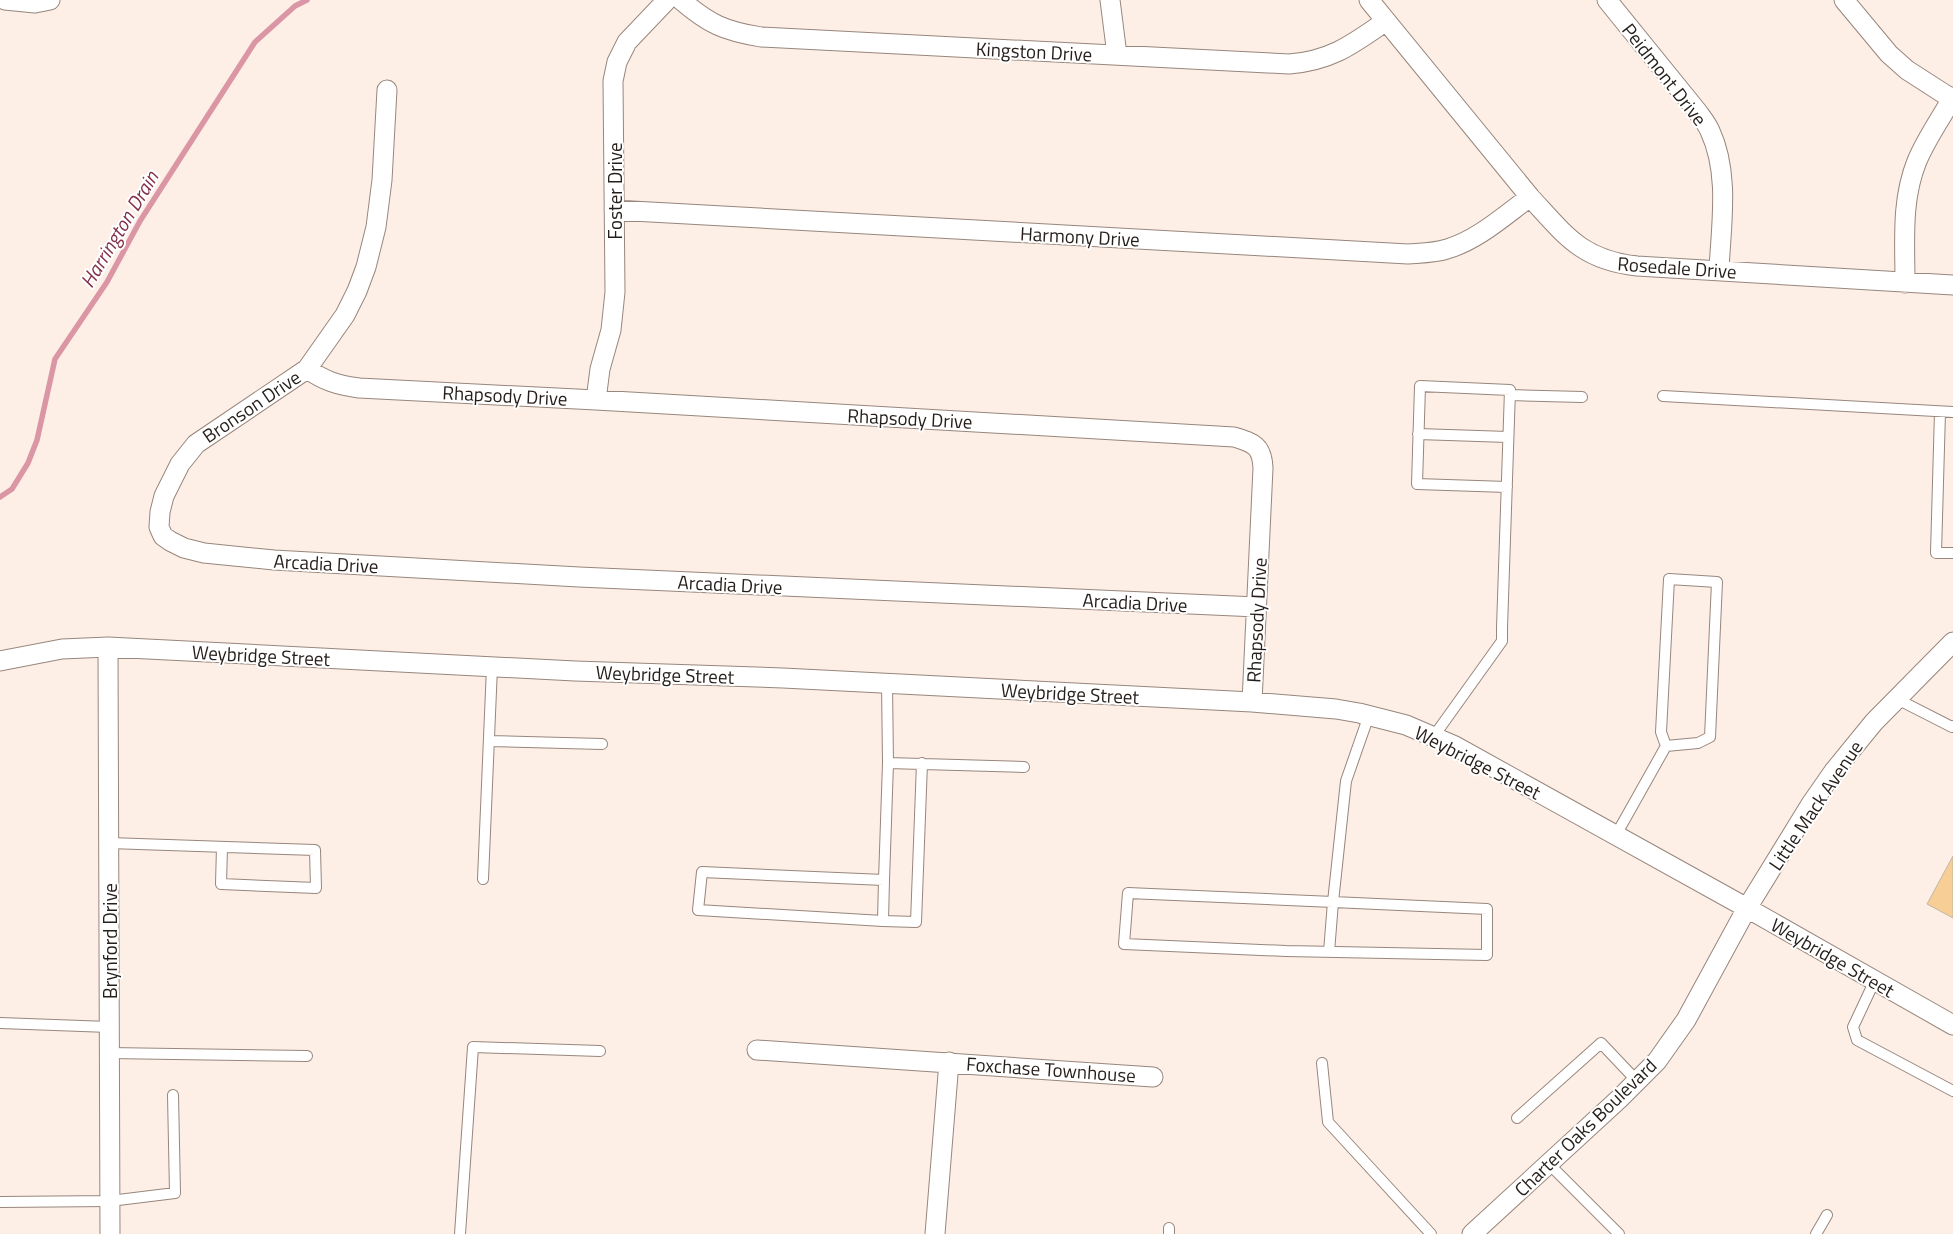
<svg xmlns="http://www.w3.org/2000/svg" width="1953" height="1234" font-family="'Titillium Web',sans-serif">
<rect width="100%" height="100%" fill="#feefe6"/>
<g fill="none" stroke-linecap="round" stroke-linejoin="round">
<path stroke="#db96a6" stroke-width="5.5" d="M0,497L12,489L28,463L37,440L55,359L107,282L140,221L255,42L295,6L307,0"/>
</g>
<path fill="#f7ce96" stroke="#c2b6a6" d="M1953,856V918L1927,904Z"/>
<g fill="none" stroke-linecap="round" stroke-linejoin="round">
<defs>
<path id="service" d="M1510,395L1582,397
M1663,396L1953,412
M1940,412L1936,553H1953
M1418,434L1508,437
M1897,699L1952,727L1953,726
M1434,736L1502,641V628L1510,390L1420,386L1417,484L1507,487
M489,741L602,744
M888,763L1024,767
M1616,835L1666,746L1661,732L1669,579L1717,582L1710,737L1698,743L1666,746
M109,843L315,850L316,888L221,884L222,847
M483,879L492,667
M884,880L883,921L698,910L702,872L884,880L888,763L887,683
M883,921L916,922L922,763
M1329,952L1333,902L1128,893L1124,944L1286,951L1487,955V909L1333,902L1346,781L1369,715
M1875,980L1853,1027L1857,1040L1953,1091
M0,1023L109,1027
M109,1053L307,1056
M1322,1063L1328,1122L1431,1234
M1517,1118L1601,1043L1637,1081
M1549,1164L1619,1234
M0,1202L110,1201L175,1193L173,1095
M1169,1228V1234
M460,1234L473,1047L600,1051
M1816,1234L1827,1215"/>
<path id="minor" d="M5,0L35,3L50,0
M681,0C709,24 724,31 761,37L1289,64C1331,61 1353,44 1386,21
M1110,0L1117,55
M1369,0L1530,197C1566,236 1582,260 1637,266L1953,285
M1607,0L1697,111C1702,118 1707,124 1710,131C1730,174 1721,225 1719,270
M1844,0L1889,54L1907,70L1952,99
M387,90L382,180L376,227L366,267L357,291L345,315L307,369L196,444L180,464L164,496L160,512L159,527L163,536L170,541L184,548L204,553L274,560L579,577L1257,607
M614,210L1408,254C1421,253 1435,253 1447,249C1478,240 1505,215 1530,197
M1905,283C1905,242 1901,200 1917,161C1926,139 1941,118 1953,97
M307,369C325,381 337,385 359,388L596,400L1234,437C1254,443 1262,446 1263,468L1252,702
M596,400L600,369L611,330L615,292L613,81L617,62L627,42L667,0
M108,647L110,1234
M0,661L62,649L108,647L575,671L783,678L1252,702L1336,709L1359,713L1406,725L1455,746L1747,908L1953,1025
M757,1050L1153,1077
M935,1234L949,1062
M1472,1234L1619,1099L1657,1061L1686,1020L1747,908L1811,804L1834,771L1874,722L1953,642"/>
</defs>
<use href="#service" stroke="#97867c" stroke-width="12"/>
<use href="#minor" stroke="#97867c" stroke-width="21"/>
<use href="#service" stroke="#fff" stroke-width="10"/>
<use href="#minor" stroke="#fff" stroke-width="19"/>
</g>
<g text-anchor="middle" dominant-baseline="central" stroke-width="4" stroke-linejoin="round" paint-order="stroke">
<g font-size="19" fill="#251e1a" stroke="#fff">
<text transform="translate(1034 51) rotate(3)">Kingston Drive</text>
<text transform="translate(1665 74) rotate(52)">Peidmont Drive</text>
<text transform="translate(614 191) rotate(-90)">Foster Drive</text>
<text transform="translate(1080 236) rotate(3)">Harmony Drive</text>
<text transform="translate(1677 267) rotate(4)">Rosedale Drive</text>
<text transform="translate(505 395) rotate(3)">Rhapsody Drive</text>
<text transform="translate(251 406) rotate(-34)">Bronson Drive</text>
<text transform="translate(910 418) rotate(3)">Rhapsody Drive</text>
<text transform="translate(326 563) rotate(3)">Arcadia Drive</text>
<text transform="translate(730 584) rotate(3)">Arcadia Drive</text>
<text transform="translate(1135 602) rotate(3)">Arcadia Drive</text>
<text transform="translate(1256 620) rotate(-87)">Rhapsody Drive</text>
<text transform="translate(261 655) rotate(3)">Weybridge Street</text>
<text transform="translate(665 674) rotate(2)">Weybridge Street</text>
<text transform="translate(1070 693) rotate(3)">Weybridge Street</text>
<text transform="translate(1478 762) rotate(27)">Weybridge Street</text>
<text transform="translate(1815 805) rotate(-56)">Little Mack Avenue</text>
<text transform="translate(109 941) rotate(-90)">Brynford Drive</text>
<text transform="translate(1833 957) rotate(30)">Weybridge Street</text>
<text transform="translate(1051 1069) rotate(4)">Foxchase Townhouse</text>
<text transform="translate(1585 1127) rotate(-44)">Charter Oaks Boulevard</text>
</g>
<g font-size="20" font-style="italic" fill="#822f49" stroke="#fff">
<text transform="translate(119 229) rotate(-59)">Harrington Drain</text>
</g>
</g>
</svg>
